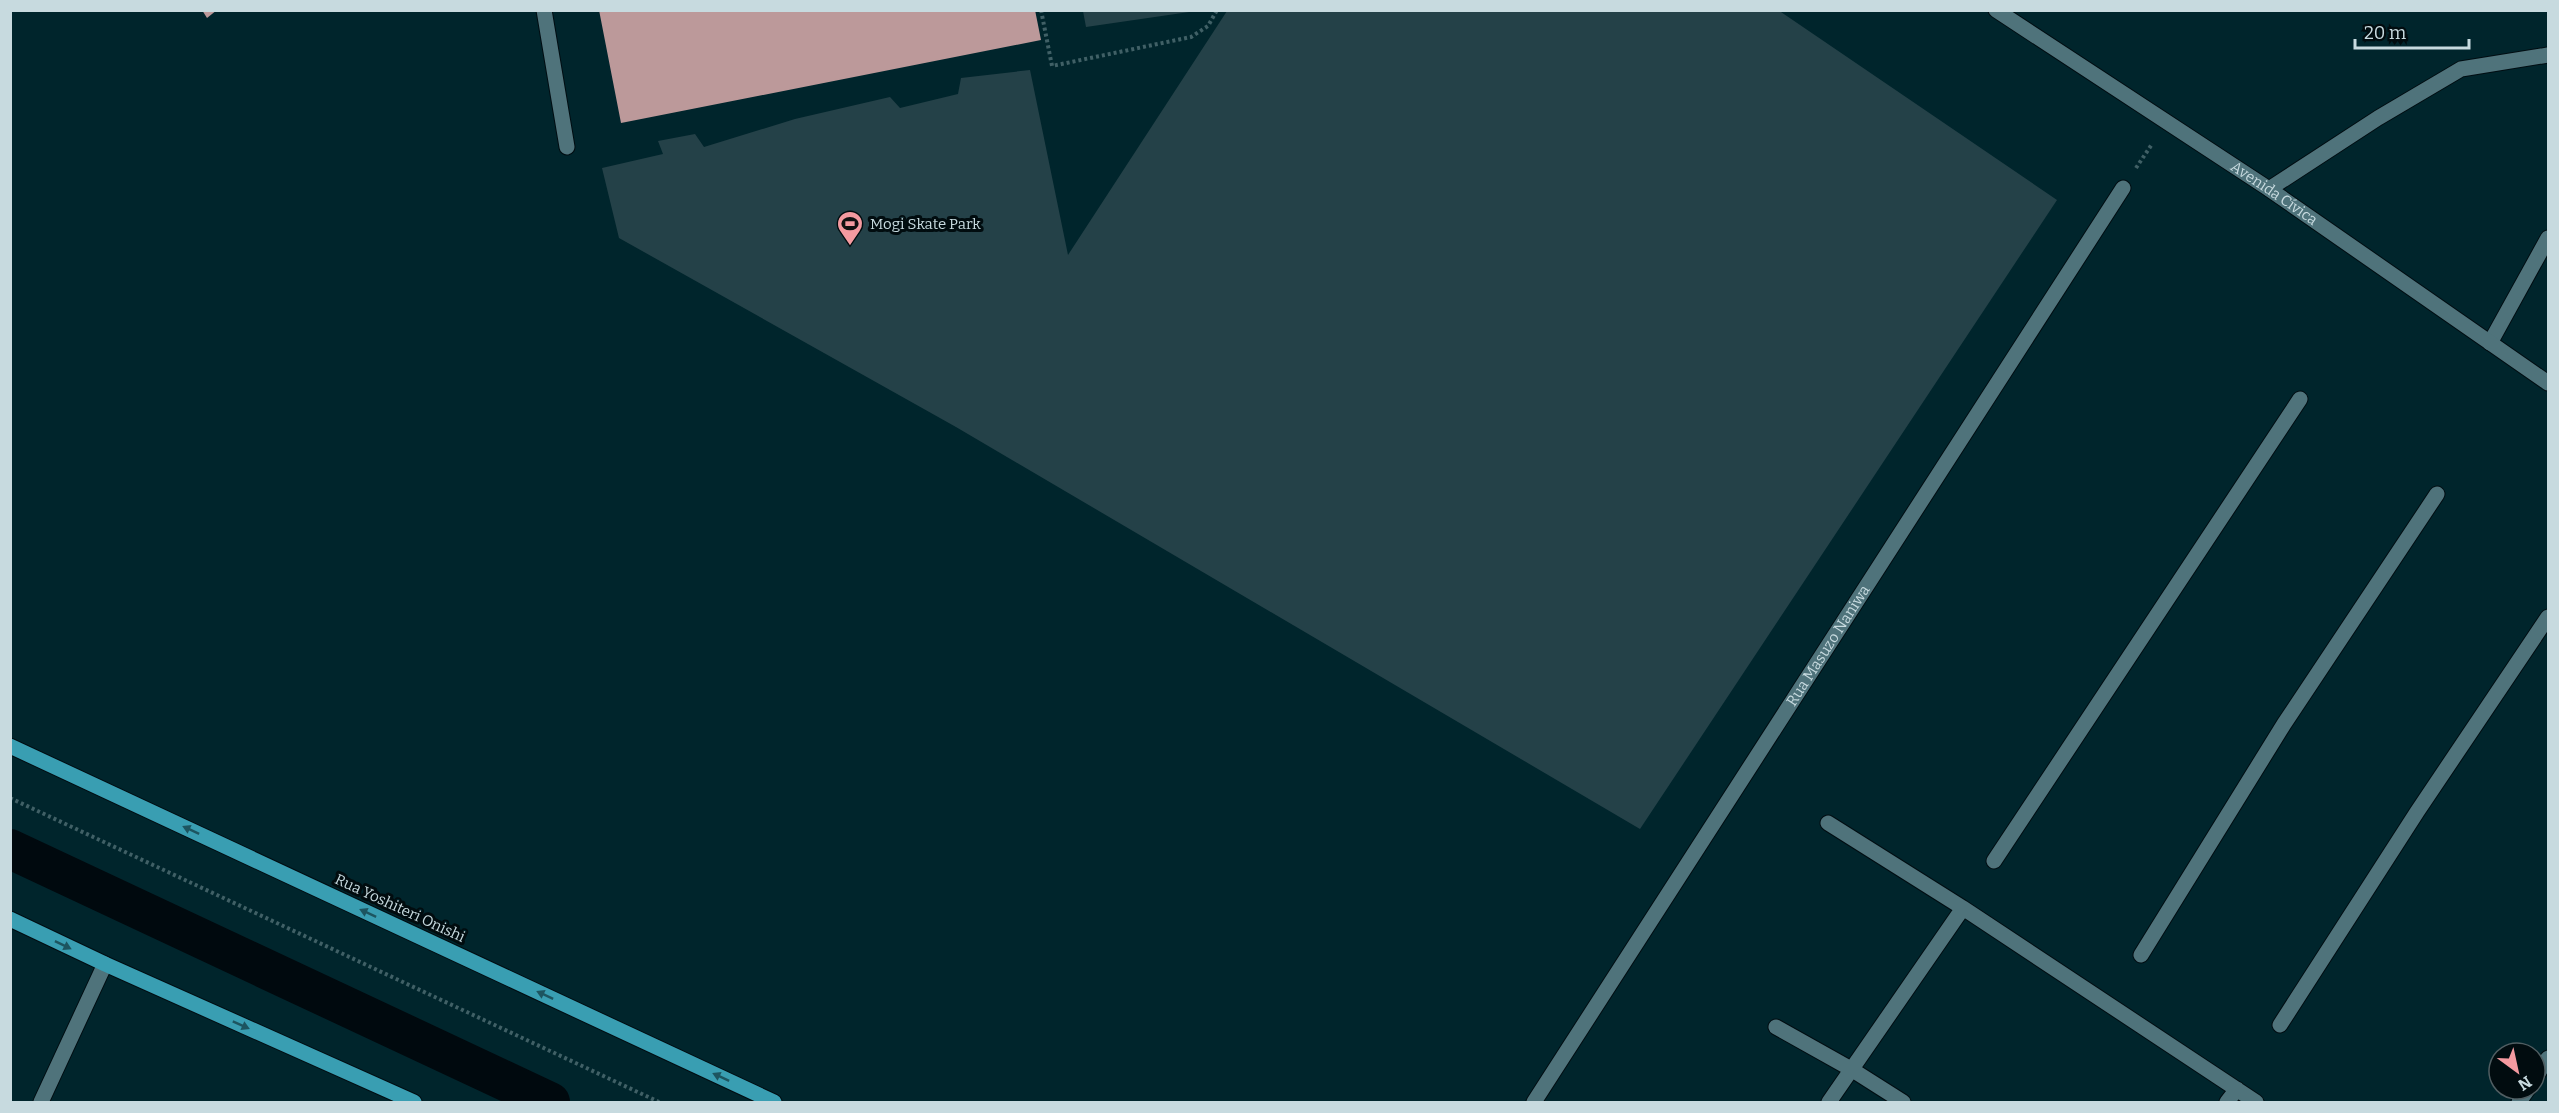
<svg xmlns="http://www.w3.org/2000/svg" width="2559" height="1113" font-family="Bitter,serif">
<rect width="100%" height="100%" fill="#00252c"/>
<path fill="#244148" d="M1778,10L2057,200L1640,829L956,427L619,238L602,168L663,154L658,141L695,134L704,147L795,119L890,97L900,108L958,94L961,78L1030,70L1068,255L1227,11Z
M1196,11L1086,27L1083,11L1196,10Z"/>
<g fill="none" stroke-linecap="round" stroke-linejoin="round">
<path stroke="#00090e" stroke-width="40" d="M10,849L550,1102"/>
</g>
<path fill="#bc999a" d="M202,10H217L207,18Z
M599,10H1035L1041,40L621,123Z"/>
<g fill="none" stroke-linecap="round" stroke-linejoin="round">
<defs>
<path id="lane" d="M544,10L567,147
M2269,189L2378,118L2461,69L2548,55
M2490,343L2548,238
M1828,823L1963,908L2256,1102
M1994,861L2300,399
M2141,955L2284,724L2437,494
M2280,1025L2417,812L2548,617
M1776,1027L1851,1069L1903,1102
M1829,1102L1963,908
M2227,1102L2237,1089"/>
<g id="street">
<path id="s1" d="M1996,10L2269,189L2548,383"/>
<path d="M2535,1078L2548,1058"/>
<path d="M41,1102L105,964"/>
<path id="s2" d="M1534,1102L2123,188"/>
<path d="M2519,1102L2528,1089"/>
</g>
<path id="primary" d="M10,746L774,1102
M10,919L105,964L414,1102"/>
</defs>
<use href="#lane" stroke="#000d12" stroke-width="17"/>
<use href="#street" stroke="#000d12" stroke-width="17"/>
<use href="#primary" stroke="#000d12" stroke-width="17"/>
<path stroke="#406066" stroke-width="4" stroke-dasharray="3 3" stroke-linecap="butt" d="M1041,10L1052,66L1191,37L1208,26L1217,10
M2136,168L2152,144
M10,798L659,1102"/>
<use href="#lane" stroke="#4f737b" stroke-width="15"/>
<use href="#street" stroke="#4f737b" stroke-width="15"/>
<use href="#primary" stroke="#399eb2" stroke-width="15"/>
</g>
<defs><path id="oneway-solid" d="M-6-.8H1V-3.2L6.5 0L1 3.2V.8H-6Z" transform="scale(1.5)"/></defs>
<g fill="#1d5560">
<use href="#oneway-solid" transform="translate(191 830) rotate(-155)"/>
<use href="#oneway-solid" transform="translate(368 913) rotate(-155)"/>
<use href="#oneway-solid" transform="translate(63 945) rotate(26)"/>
<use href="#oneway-solid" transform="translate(545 995) rotate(-155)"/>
<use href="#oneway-solid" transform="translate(241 1025) rotate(24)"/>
<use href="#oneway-solid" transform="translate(721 1077) rotate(-155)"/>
</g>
<defs>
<symbol id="stadium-pin" viewBox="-11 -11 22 30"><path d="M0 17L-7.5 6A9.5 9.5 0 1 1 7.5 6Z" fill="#f49aa0" stroke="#010c0f"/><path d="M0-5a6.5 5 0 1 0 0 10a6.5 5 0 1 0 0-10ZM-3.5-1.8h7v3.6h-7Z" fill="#111"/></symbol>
</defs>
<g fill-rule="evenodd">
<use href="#stadium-pin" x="835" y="209" width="30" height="40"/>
</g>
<g text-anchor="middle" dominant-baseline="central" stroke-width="6" stroke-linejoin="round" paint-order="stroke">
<g font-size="15" fill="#c7dadf" stroke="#010c0f">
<text stroke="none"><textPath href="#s1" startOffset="333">Avenida Cívica</textPath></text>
<text stroke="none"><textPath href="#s2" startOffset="543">Rua Masuzo Naniwa</textPath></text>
<text transform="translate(400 908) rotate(25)">Rua Yoshiteri Onishi</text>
</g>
<g font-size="15" fill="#c7dadf" stroke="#010c0f" text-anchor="start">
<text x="870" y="224">Mogi Skate Park</text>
</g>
</g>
<rect width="2559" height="1113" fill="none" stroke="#c7dadf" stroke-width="24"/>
<g transform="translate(2517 1071) rotate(147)"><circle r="28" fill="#010c0f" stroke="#505e62" stroke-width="1.5"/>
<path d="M0-4.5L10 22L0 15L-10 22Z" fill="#f49aa0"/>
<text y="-9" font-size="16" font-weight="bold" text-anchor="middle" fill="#c7dadf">N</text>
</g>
<path d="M2355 39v9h114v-9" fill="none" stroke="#c7dadf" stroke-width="3"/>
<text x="2364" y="39" font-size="18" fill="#c7dadf" stroke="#010c0f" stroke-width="4.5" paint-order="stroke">20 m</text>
</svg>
